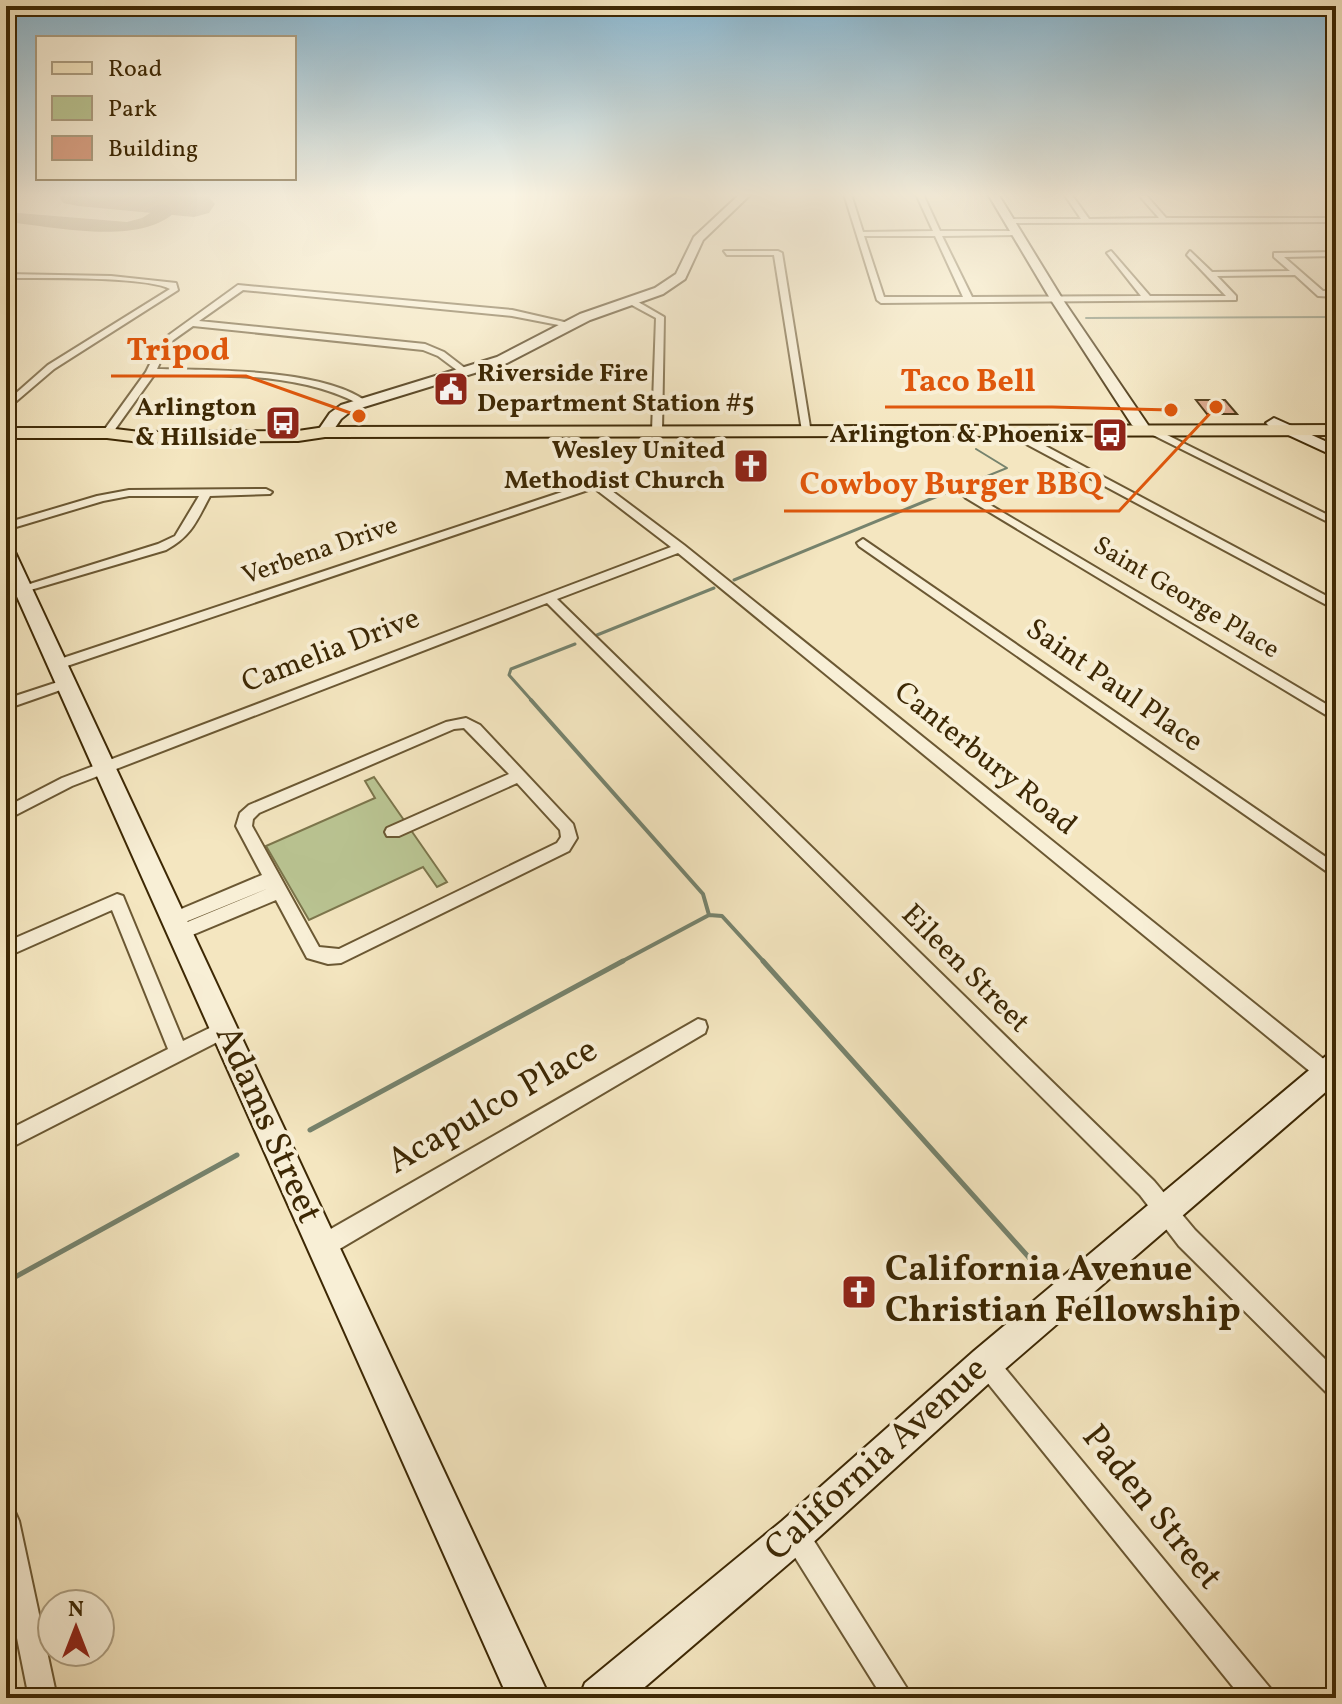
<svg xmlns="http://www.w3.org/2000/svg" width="1342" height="1704" font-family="Vollkorn,serif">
<rect width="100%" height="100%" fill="#f4e6c0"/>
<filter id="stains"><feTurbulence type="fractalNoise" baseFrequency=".0025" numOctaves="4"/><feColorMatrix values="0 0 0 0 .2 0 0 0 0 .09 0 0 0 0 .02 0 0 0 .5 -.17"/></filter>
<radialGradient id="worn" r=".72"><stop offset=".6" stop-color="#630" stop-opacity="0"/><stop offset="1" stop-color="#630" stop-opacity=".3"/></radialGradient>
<path fill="#bac593" stroke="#7c764c" stroke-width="2" d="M374,777L447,882L437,887L423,867L309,920L266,846L375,798L365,781Z"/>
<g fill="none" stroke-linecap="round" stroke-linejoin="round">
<path stroke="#76836d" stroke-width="2" d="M1086,318L1336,317
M945,493L1007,468L976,449"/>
<path stroke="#76836d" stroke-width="3" d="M734,580L950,491
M597,635L714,588
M533,702L509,675L511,669L575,644"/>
<path stroke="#76836d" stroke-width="4" d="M531,700L703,894L709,915
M619,963L709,915L722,916L765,963"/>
<path stroke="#76836d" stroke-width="5" d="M763,961L1033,1262
M310,1130L623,961
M6,1282L237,1155"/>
<path fill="#988762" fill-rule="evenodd" d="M166,197L172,198L178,209C143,248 53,226 6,222V212L127,222L142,218L160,207L158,202Z"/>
<path fill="#988762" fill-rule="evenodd" d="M58,194H206L215,204L209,213L194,217L78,206L63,203Z"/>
</g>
<path fill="#daa387" stroke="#3d2804" stroke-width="2" d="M1196,400H1225L1237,414H1207Z"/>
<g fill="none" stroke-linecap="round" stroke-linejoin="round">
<defs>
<path id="street" d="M844,194H851L863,232L933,231L916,194H923L940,231H1020L1017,235L942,236L972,297L1141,296L1107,253L1111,251L1150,296H1226L1187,255L1190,251L1212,272L1290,271L1274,257V253L1336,252V256L1284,257L1323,291H1336V297L1318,296L1295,275L1217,276L1236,296V300L881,303L877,300ZM864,236H935L963,297H884Z
M1064,194H1071L1089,219L1159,218L1138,194H1145L1166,218H1336V222L1010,223L1006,221L1010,219H1081Z
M724,251H778L782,253L811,433L802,431L774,255H727Z
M6,274L111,276L176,283L178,290L54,369L6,410V402L48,365L170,289C148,276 38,278 6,278Z
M238,285L512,310L573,324L569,327L512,316L243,290L199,321L425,344L444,352L470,372L462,374L438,356L423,350L193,326L169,343L157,369C211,370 325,369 367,402L359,404C298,372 220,375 154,375L111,435H103L102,433L146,372L162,340Z
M633,299L664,317L662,431L657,434L652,431L656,318L630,304V300Z
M1141,422L1336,519V526L1137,427V423Z
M1002,427H1010L1336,601V610L1002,431Z
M592,482H600L684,545L1336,1069V1090L1329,1087L678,553L557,599L1154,1181L1195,1230L1336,1370V1398L1328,1394L1179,1246L1140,1195L547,603L72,786L6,820V807L62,778L671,547L594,488L64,667H54V661Z
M266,489L272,492L270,494L210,496C197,520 192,536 166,550L27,591H19L17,588L158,544L175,536L199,496H129L103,501L6,530V523L97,496L129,490Z
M970,493L1336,710V721L966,498L964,496Z
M863,539L1336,864V878L859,546L857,543Z
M67,679L72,680L74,683L72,686L6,709V699Z
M466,718L480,725L573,824L577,838L569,851L341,963L328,964L307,958L276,900L185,938L179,940L173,938L170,933L173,928L269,888L173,927L167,925L165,920L167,915L262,875L236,826L240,813L249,805L446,722ZM464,728L509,774L387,828L385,832L387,836H399L517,783L560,830L561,837L557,843L339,949L319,947L252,826L253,819L259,813L454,729Z
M117,894L123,896L125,901L183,1041L224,1021L231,1023L233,1029L231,1035L6,1150V1131L168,1049L112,910L6,957V942Z
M698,1019L705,1021L707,1027L705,1033L331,1254L323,1257L315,1254L312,1246L315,1238Z
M986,1352L994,1355L1270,1688L1274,1698H1242L978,1371L975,1363L978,1355Z
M6,1508L15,1512L19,1521L57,1698H29L6,1583Z
M795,1521L804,1525L913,1698H883L786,1543L782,1534L786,1525Z"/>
<path id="secondary" d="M740,194H751L703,240L685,279L663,294L590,320L507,363L351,411L341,419L330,435L325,437L317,432L330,413L341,405L497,357L580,314L655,288L676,274L694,237Z
M988,194H998L1063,300L1148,425L1145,428L1140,430L1132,425L1051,300Z
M1274,418L1336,446V457L1269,426L1266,423Z
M6,547L15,552L550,1698H508L6,572Z
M1336,1052V1083L998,1375L808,1547L632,1698H579L585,1683L782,1521L974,1351L1326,1056Z"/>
<path id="primary" d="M1336,425V435L325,437L298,441L140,442L107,438H6V428H107L140,432L298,431L325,427Z"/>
</defs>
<use href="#street" stroke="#6b5833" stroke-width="4"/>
<use href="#secondary" stroke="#3d2804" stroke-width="4"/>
<use href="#primary" stroke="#3d2804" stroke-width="4"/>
<use href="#street" fill="#f8efd6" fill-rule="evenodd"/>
<use href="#secondary" fill="#f8efd6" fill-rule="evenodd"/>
<use href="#primary" fill="#f4e6c0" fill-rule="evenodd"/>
</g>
<linearGradient id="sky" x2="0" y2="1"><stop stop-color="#89b8d3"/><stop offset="0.45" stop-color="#faf4e3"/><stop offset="1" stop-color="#faf4e3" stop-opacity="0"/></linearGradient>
<rect width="1342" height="433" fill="url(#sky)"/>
<defs>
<symbol id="civic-square" viewBox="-11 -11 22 22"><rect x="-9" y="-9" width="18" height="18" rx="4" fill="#8f2418" stroke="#f8efd6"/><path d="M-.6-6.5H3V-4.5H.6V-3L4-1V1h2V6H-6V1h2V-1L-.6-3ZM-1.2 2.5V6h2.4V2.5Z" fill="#fff"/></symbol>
<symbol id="bus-square" viewBox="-11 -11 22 22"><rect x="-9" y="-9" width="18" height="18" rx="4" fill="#8f2418" stroke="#f8efd6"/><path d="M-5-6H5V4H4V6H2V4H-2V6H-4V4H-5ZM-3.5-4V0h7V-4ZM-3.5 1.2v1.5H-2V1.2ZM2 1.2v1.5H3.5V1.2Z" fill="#fff"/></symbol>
<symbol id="church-square" viewBox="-11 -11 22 22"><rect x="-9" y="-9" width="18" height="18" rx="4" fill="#8f2418" stroke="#f8efd6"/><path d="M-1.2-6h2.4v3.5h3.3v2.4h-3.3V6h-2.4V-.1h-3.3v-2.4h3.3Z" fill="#fff"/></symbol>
</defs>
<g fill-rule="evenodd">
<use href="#civic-square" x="431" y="369" width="40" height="40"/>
<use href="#bus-square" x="263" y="403" width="40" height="40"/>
<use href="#bus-square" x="1090" y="415" width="40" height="40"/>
<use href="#church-square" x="731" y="446" width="40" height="40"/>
<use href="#church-square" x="839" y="1272" width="40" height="40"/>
</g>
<g text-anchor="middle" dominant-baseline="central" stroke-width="8" stroke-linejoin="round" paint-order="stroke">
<g font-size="26" font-weight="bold" fill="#3d2804" stroke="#f8efd6" text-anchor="end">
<text x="477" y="374" text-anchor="start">Riverside Fire<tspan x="477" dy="30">Department Station #5</tspan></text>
<text x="257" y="408">Arlington<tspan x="257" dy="30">&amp; Hillside</tspan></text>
<text x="1084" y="435">Arlington &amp; Phoenix</text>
<text x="725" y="451">Wesley United<tspan x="725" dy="30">Methodist Church</tspan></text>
</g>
<g font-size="26" fill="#3d2804" stroke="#f8efd6">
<text transform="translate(320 551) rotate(-19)">Verbena Drive</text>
<text transform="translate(1186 598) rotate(31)">Saint George Place</text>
</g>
<g font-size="30" fill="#3d2804" stroke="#f8efd6">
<text transform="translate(331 651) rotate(-21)">Camelia Drive</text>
<text transform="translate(1114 686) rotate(35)">Saint Paul Place</text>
<text transform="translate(985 759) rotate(39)">Canterbury Road</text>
<text transform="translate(965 969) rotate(45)">Eileen Street</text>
</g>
<g font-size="36" fill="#3d2804" stroke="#f8efd6">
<text transform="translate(493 1107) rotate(-30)">Acapulco Place</text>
<text transform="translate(267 1125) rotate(66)">Adams Street</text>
<text transform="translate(877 1460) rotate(-42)">California Avenue</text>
<text transform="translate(1151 1508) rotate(51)">Paden Street</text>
</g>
<g font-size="36" font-weight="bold" fill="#3d2804" stroke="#f8efd6" text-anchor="start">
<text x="885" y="1271">California Avenue<tspan x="885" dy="41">Christian Fellowship</tspan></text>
</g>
</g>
<path fill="none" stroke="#df570c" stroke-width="3" d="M359 416L246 376H111M1171 410L1052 407H885M1216 407L1119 511H784"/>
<g fill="#df570c" stroke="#f8efd6" stroke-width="3">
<circle cx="359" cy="416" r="8"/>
<circle cx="1171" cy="410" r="8"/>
<circle cx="1216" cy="407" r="8"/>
</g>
<g font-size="32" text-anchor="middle" font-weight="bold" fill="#df570c" stroke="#f8efd6" stroke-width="8" stroke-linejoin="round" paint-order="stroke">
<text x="178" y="360">Tripod</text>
<text x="968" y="391">Taco Bell</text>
<text x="951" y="494">Cowboy Burger BBQ</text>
</g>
<rect width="1342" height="1704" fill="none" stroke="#f4e6c0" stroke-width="32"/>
<rect x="8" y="8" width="1326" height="1688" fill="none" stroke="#3d2804" stroke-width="4"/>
<rect x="16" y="16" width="1310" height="1672" fill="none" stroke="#3d2804" stroke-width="2"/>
<rect x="36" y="36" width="260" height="144" fill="#f8efd6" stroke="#ad9f82" stroke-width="2"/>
<rect x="52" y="62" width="40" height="12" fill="#f4e6c0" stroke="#ad9f82" stroke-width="2"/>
<text x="108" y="76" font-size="24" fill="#3d2804">Road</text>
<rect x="52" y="96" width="40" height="24" fill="#bac593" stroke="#ad9f82" stroke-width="2"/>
<text x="108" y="116" font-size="24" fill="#3d2804">Park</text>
<rect x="52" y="136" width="40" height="24" fill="#daa387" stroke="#ad9f82" stroke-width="2"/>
<text x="108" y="156" font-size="24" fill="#3d2804">Building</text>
<g transform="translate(76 1628)"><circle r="38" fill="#f8efd6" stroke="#ad9f82" stroke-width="2"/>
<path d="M0-6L14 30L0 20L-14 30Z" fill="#8f2418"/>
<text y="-12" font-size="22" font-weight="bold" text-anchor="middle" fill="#3d2804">N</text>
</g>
<rect width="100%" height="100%" filter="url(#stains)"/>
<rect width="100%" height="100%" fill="url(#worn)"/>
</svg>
